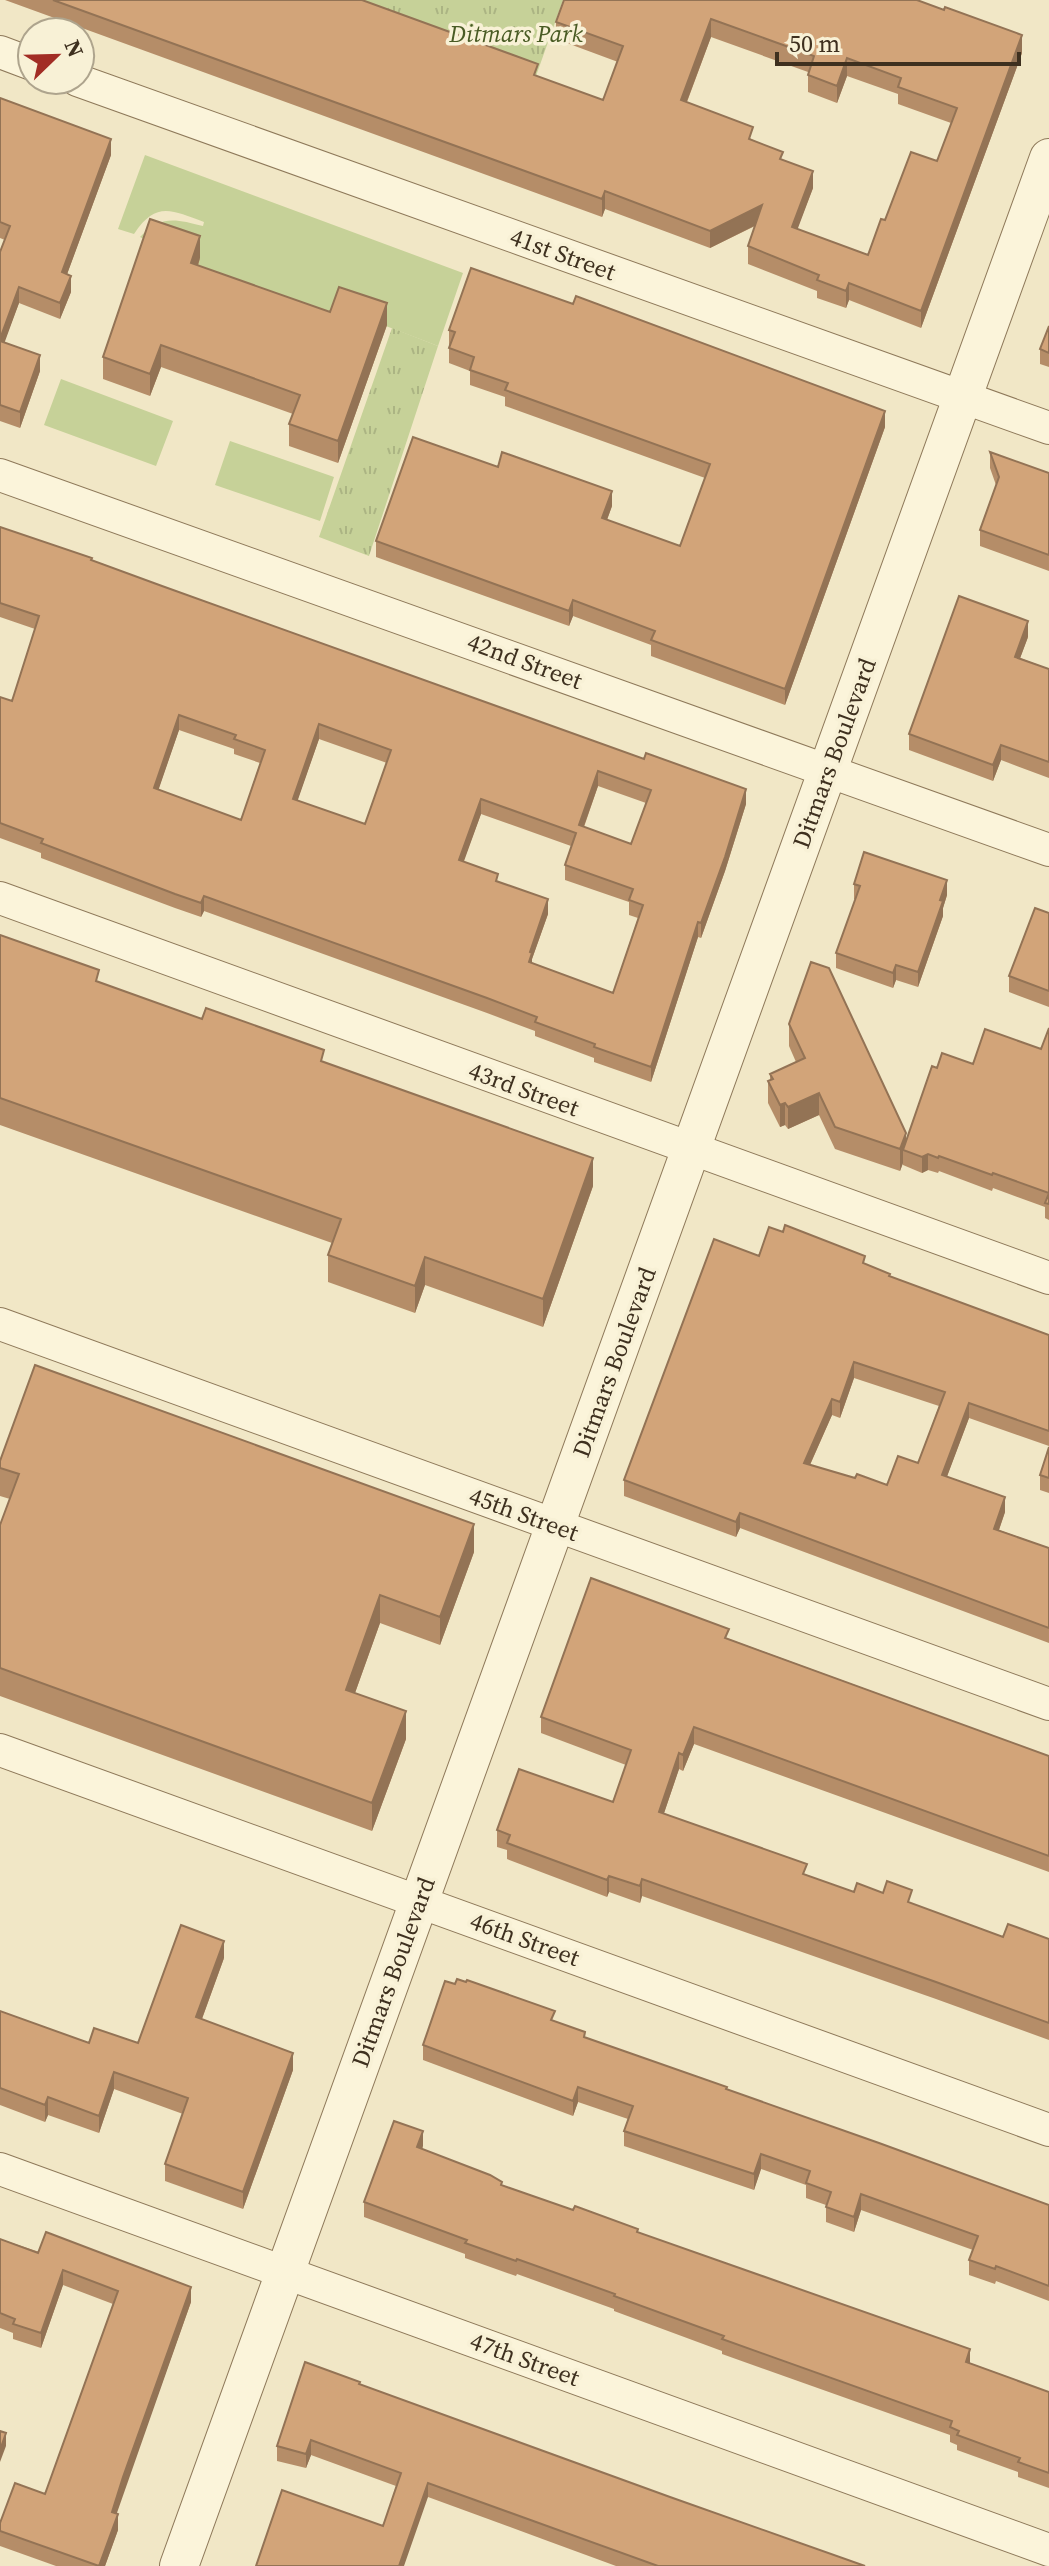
<svg xmlns="http://www.w3.org/2000/svg" width="1049" height="2566" font-family="'Source Serif 4',serif">
<defs>
<pattern id="park-tufts" width="24" height="20" patternUnits="userSpaceOnUse" patternTransform="scale(2)"><rect width="24" height="20" fill="#c6d198"/><path d="M3 7l-1-3M5 7V3M7 7l1-3M15 17l-1-3M17 17v-4M19 17l1-3" fill="none" stroke="#abb483"/></pattern>
</defs>
<rect width="100%" height="100%" fill="#f1e7c6"/>
<path fill="#c6d198" d="M145,155L463,273L438,346L339,308L329,337L140,237C161,215 175,219 203,226L204,222C171,210 156,201 134,234L118,229Z
M61,379L173,421L156,466L44,425Z
M230,441L334,477L320,521L215,485Z"/>
<path fill="url(#park-tufts)" d="M327,0H563L536,76Z
M392,328L438,346L369,556L319,537Z"/>
<g fill="none" stroke-linecap="round" stroke-linejoin="round">
<defs>
<path id="minor" d="M0,52L32,64
M77,80L1049,428
M0,475L1049,850
M0,898L1049,1278
M0,1324L1049,1704
M0,1750L1049,2130
M0,2169L1049,2550"/>
<path id="tertiary" d="M179,2566L1049,158"/>
</defs>
<use href="#minor" stroke="#8e795a" stroke-width="34"/>
<use href="#tertiary" stroke="#8e795a" stroke-width="40"/>
<use href="#minor" stroke="#fbf4da" stroke-width="32"/>
<use href="#tertiary" stroke="#fbf4da" stroke-width="38"/>
</g>
<path fill="#b58d68" fill-rule="evenodd" d="M5,0H362L538,77L603,100L618,62L556,39V22L564,0L1022,53L921,328L849,300L846,308L817,298V291L748,264V246L755,226L710,248L605,209L602,217ZM711,37L808,72V92L837,103L847,76L898,94V104L951,123L937,161L885,220L868,255L797,229L813,188L783,160L753,140L687,102Z
M0,98L111,155L67,274L71,292L60,319L19,303L4,342L40,371L20,428L0,421V252L5,240L0,238Z
M200,258L198,266L330,312L387,325L338,463L289,446V424L293,414L161,367L150,396L103,379V357Z
M1049,326V367L1040,364V349Z
M449,330L885,427L785,705L651,656V645L573,616L569,626L376,557V541L612,506L607,520L680,546L705,478L505,406V397L470,385V371L449,363Z
M990,452L1049,473V571L980,546V530L996,485L990,468Z
M0,527L92,560L746,804L725,871L701,938L698,937L651,1082L594,1062V1058L535,1036V1031L487,1013L204,911L201,917L175,908L41,858V853L0,838V697L12,701L35,629L0,617ZM179,730L234,749V754L260,763L241,820L158,790ZM319,739L387,763L365,824L297,801ZM598,786L646,803L631,844L584,827ZM481,814L571,846L565,865V880L629,902V915L638,918L613,993L532,963V959L548,914L498,881L463,862Z
M1028,637L1020,658L1049,669V778L1001,760L993,781L909,750V734Z
M854,884L947,895L943,908V916L918,987L896,980L893,988L836,968V953L856,899H854Z
M1049,913V1007L1009,992V976Z
M0,935L99,982L324,1063L593,1186L543,1327L425,1285L415,1313L328,1282V1255L332,1243L0,1125Z
M789,1024L906,1141L937,1068L973,1064L1041,1049L1049,1028V1220L1045,1218V1207L993,1188L992,1191L939,1171L938,1173L928,1170L922,1173L903,1165V1163L900,1171L835,1149L819,1115L788,1129L785,1125L780,1127L768,1103V1081L770,1080V1074L796,1062L789,1046Z
M759,1256L865,1264L890,1276L1049,1335V1446L969,1418L947,1476L1005,1512L999,1530L1049,1548V1643L740,1528L736,1537L624,1496V1480ZM854,1378L939,1406L918,1463L887,1485L855,1478L810,1465L832,1415L840,1418Z
M1049,1447V1493L1040,1490V1475Z
M0,1461L474,1552L440,1645L380,1623L355,1693L406,1739L372,1831L0,1696V1525L10,1499L0,1496Z
M729,1639L1049,1756V1872L694,1744L683,1771L679,1769L664,1813L807,1875L854,1892L912,1904L1003,1937L1049,1939V2040L936,1999L642,1896L640,1903L609,1892L607,1897L507,1859V1850L497,1847V1830L613,1802L626,1765L541,1733V1717Z
M224,1958L202,2019L293,2070L243,2209L165,2181V2164L183,2114L114,2089L99,2133L48,2115L45,2122L0,2105V2011L89,2043H138Z
M455,1984L555,2021L585,2037L727,2090L1049,2205V2301L996,2281L995,2284L969,2275V2260L973,2250L861,2210L854,2232L826,2222V2205L806,2198V2185L761,2169L754,2190L624,2146V2131L628,2119L578,2102L573,2116L423,2060V2045Z
M423,2146L422,2149L502,2185L573,2210L638,2232L970,2363L1049,2392V2488L1018,2477V2472L957,2450V2445L950,2442V2435L722,2354V2351L614,2311V2309L517,2274L516,2276L465,2258V2254L364,2217V2202Z
M0,2239L191,2302L123,2492L116,2514L118,2530L105,2566H56L0,2546V2523L45,2494L113,2304L63,2285L41,2348L13,2339V2333L0,2328Z
M360,2385L670,2497L865,2566H616L428,2497L383,2526L396,2486L311,2455L306,2468L277,2461V2446Z"/>
<path fill="#937355" d="M711,19V37L681,117V100Z
M1022,35V53L921,328V311Z
M847,58V76L837,103V86Z
M111,139V155L62,288V272Z
M813,171V188L792,244V227Z
M605,191V209L602,217V199Z
M762,205V222L710,248V231Z
M200,236V258L191,285V263Z
M71,276V292L60,319V303Z
M849,283V300L846,308V291Z
M19,287V303L0,355V339Z
M387,303V325L338,463V441Z
M161,345V367L150,396V374Z
M40,355V371L20,428V412Z
M885,411V427L785,705V689Z
M612,491V506L602,533V518Z
M573,600V616L569,626V611Z
M1028,621V637L1015,672V657Z
M179,715V730L154,803V788Z
M319,724V739L293,814V799Z
M1001,745V760L993,781V765Z
M598,771V786L579,840V825Z
M746,789V804L725,871L701,938V923Z
M481,799V814L459,875V860Z
M947,880V895L943,908V916L918,987V972Z
M204,896V911L201,917V903Z
M548,899V914L532,959V968L529,977L530,952Z
M698,922V937L651,1082V1067Z
M896,965V980L893,988V973Z
M819,1093V1115L788,1129V1107Z
M785,1103V1125L780,1127V1105Z
M906,1133V1151L903,1150V1163L900,1171V1149Z
M928,1154V1170L922,1173V1157Z
M593,1158V1186L543,1327V1299Z
M425,1257V1285L415,1313V1286Z
M854,1362V1378L840,1418V1402Z
M832,1399V1415L804,1478V1463Z
M969,1403V1418L942,1490V1475Z
M1005,1497V1512L994,1544V1529Z
M740,1513V1528L736,1537V1522Z
M474,1524V1552L440,1645V1617Z
M380,1595V1623L346,1718V1690Z
M406,1711V1739L372,1831V1803Z
M694,1727V1744L683,1771V1755Z
M679,1753V1769L659,1828V1812Z
M609,1876V1892L607,1897V1880Z
M642,1879V1896L640,1903V1886Z
M224,1941V1958L196,2035V2017Z
M293,2053V2070L243,2209V2192Z
M114,2072V2089L99,2133V2116Z
M578,2087V2102L573,2116V2101Z
M48,2097V2115L45,2122V2105Z
M423,2131V2146L417,2163V2147Z
M761,2154V2169L754,2190V2174Z
M861,2194V2210L854,2232V2217Z
M63,2270V2285L41,2348V2333Z
M191,2287V2302L112,2527V2512L123,2477Z
M970,2349V2364L966,2362Z
M6,2433V2446L0,2462V2450Z
M311,2440V2455L306,2468V2454Z
M428,2483V2497L404,2566H399Z
M118,2514V2530L105,2566H99Z"/>
<path fill="#d2a479" stroke="#937355" stroke-width="2" fill-rule="evenodd" d="M53,0H362L538,64L534,75L603,100L623,46L556,22L564,0H917L944,10L945,7L1022,35L921,311L849,283L846,291L817,280L819,275L748,246L762,205L710,231L605,191L602,199ZM711,19L814,56L808,75L837,86L847,58L901,78L898,87L957,108L937,161L911,152L885,220L881,219L868,255L792,227L813,171L780,159L783,152L749,139L753,127L681,100Z
M0,98L111,139L62,272L71,276L60,303L19,287L0,339V252L10,226L0,222Z
M150,219L200,236L191,263L330,312L339,287L387,303L338,441L289,424L300,395L161,345L150,374L103,357Z
M471,268L573,304L576,296L885,411L785,689L651,640L655,631L573,600L569,611L376,541L413,437L498,467L502,452L612,491L602,518L680,546L710,464L505,390L508,383L470,370L474,357L449,348L455,332L449,330Z
M1049,326V353L1040,349Z
M0,341L40,355L20,412L0,405Z
M990,452L1049,473V555L980,530L999,477Z
M0,527L92,558L91,560L162,586L644,759L646,753L746,789L725,857L701,923L698,922L651,1067L594,1047L595,1044L535,1022L537,1017L487,998L204,896L201,903L175,894L41,843L43,839L0,823V697L12,701L39,616L0,603ZM179,715L236,735L234,739L265,750L241,820L154,788ZM319,724L391,750L365,824L293,799ZM598,771L651,790L631,844L579,825ZM481,799L576,833L565,865L633,889L629,900L643,905L613,993L529,962L532,953L530,952L548,899L496,881L498,874L459,860Z
M959,596L1028,621L1015,657L1049,669V762L1001,745L993,765L909,734Z
M864,852L947,880L940,900L943,901L918,972L896,965L893,973L836,953L860,886L854,884Z
M1035,908L1049,913V991L1009,976Z
M0,935L99,970L96,981L202,1019L206,1008L324,1050L321,1061L593,1158L543,1299L425,1257L415,1286L328,1255L341,1219L0,1098Z
M811,962L829,968L906,1133L900,1149L835,1127L819,1093L788,1107L785,1103L780,1105L768,1081L773,1079L770,1074L805,1058L789,1024Z
M1049,1028V1204L1045,1203L1049,1193L993,1173L992,1175L939,1156L938,1158L928,1154L922,1157L903,1150L932,1066L937,1068L942,1053L973,1064L985,1029L1041,1049Z
M785,1225L865,1256L863,1263L890,1274L889,1276L1049,1335V1431L969,1403L942,1475L1005,1497L994,1529L1049,1548V1628L740,1513L736,1522L624,1480L714,1239L759,1256L769,1227L783,1232ZM854,1362L945,1392L918,1463L898,1456L887,1485L857,1474L855,1478L804,1463L832,1399L840,1402Z
M35,1365L474,1524L440,1617L380,1595L346,1690L406,1711L372,1803L0,1668V1525L19,1474L0,1468V1461Z
M1049,1447V1478L1040,1475Z
M591,1578L729,1629L725,1638L1049,1756V1856L694,1727L683,1755L679,1753L659,1812L807,1864L803,1874L854,1892L857,1883L883,1893L887,1881L912,1890L908,1902L1003,1937L1008,1924L1049,1939V2023L936,1982L642,1879L640,1886L609,1876L607,1880L507,1843L510,1835L497,1830L519,1769L613,1802L631,1750L541,1717Z
M181,1925L224,1941L196,2017L293,2053L243,2192L165,2164L188,2098L114,2072L99,2116L48,2097L45,2105L0,2088V2011L89,2043L94,2028L138,2043Z
M457,1979L466,1982L467,1980L555,2011L551,2020L585,2032L584,2037L727,2087L726,2089L879,2143L1049,2205V2286L996,2266L995,2269L969,2260L978,2236L861,2194L854,2217L826,2207L831,2192L806,2183L810,2171L761,2154L754,2174L624,2131L633,2106L578,2087L573,2101L423,2045L445,1981L455,1984Z
M394,2121L423,2131L417,2147L490,2175L502,2182L501,2185L573,2210L575,2206L638,2229L637,2232L970,2349L966,2362L1049,2392V2473L1018,2462L1020,2458L957,2435L959,2431L950,2427L952,2421L722,2339L724,2336L614,2296L615,2294L517,2259L516,2261L465,2243L467,2240L364,2202Z
M46,2232L191,2287L123,2477L112,2512L118,2514L99,2566L0,2531V2523L15,2483L45,2494L118,2291L63,2270L41,2333L13,2324L15,2319L0,2313V2239L38,2253Z
M305,2362L360,2382L359,2384L670,2497L865,2566H658L428,2483L399,2566H256L282,2490L383,2526L401,2473L311,2440L306,2454L277,2446Z
M0,2431L6,2433L0,2450Z"/>
<g text-anchor="middle" dominant-baseline="central" stroke-width="7" stroke-linejoin="round" paint-order="stroke">
<g font-size="24" font-style="italic" fill="#495b24" stroke="#f8f1d6">
<text x="516" y="33">Ditmars Park</text>
</g>
<g font-size="24" fill="#3e301f" stroke="#f8f1d6">
<text transform="translate(563 254) rotate(20)">41st Street</text>
<text transform="translate(525 661) rotate(20)">42nd Street</text>
<text transform="translate(834 753) rotate(-70)">Ditmars Boulevard</text>
<text transform="translate(524 1089) rotate(20)">43rd Street</text>
<text transform="translate(614 1362) rotate(-70)">Ditmars Boulevard</text>
<text transform="translate(524 1514) rotate(20)">45th Street</text>
<text transform="translate(525 1939) rotate(20)">46th Street</text>
<text transform="translate(393 1972) rotate(-70)">Ditmars Boulevard</text>
<text transform="translate(525 2359) rotate(20)">47th Street</text>
</g>
</g>
<g transform="translate(56 56) rotate(67)"><circle r="38" fill="#f8f1d6" stroke="#aea48d" stroke-width="2"/>
<path d="M0-6L14 30L0 20L-14 30Z" fill="#a22d25"/>
<text y="-12" font-size="22" font-weight="bold" text-anchor="middle" fill="#3e301f">N</text>
</g>
<path d="M777 52v12h242v-12" fill="none" stroke="#3e301f" stroke-width="4"/>
<text x="789" y="52" font-size="24" fill="#3e301f" stroke="#f8f1d6" stroke-width="6" paint-order="stroke">50 m</text>
</svg>
